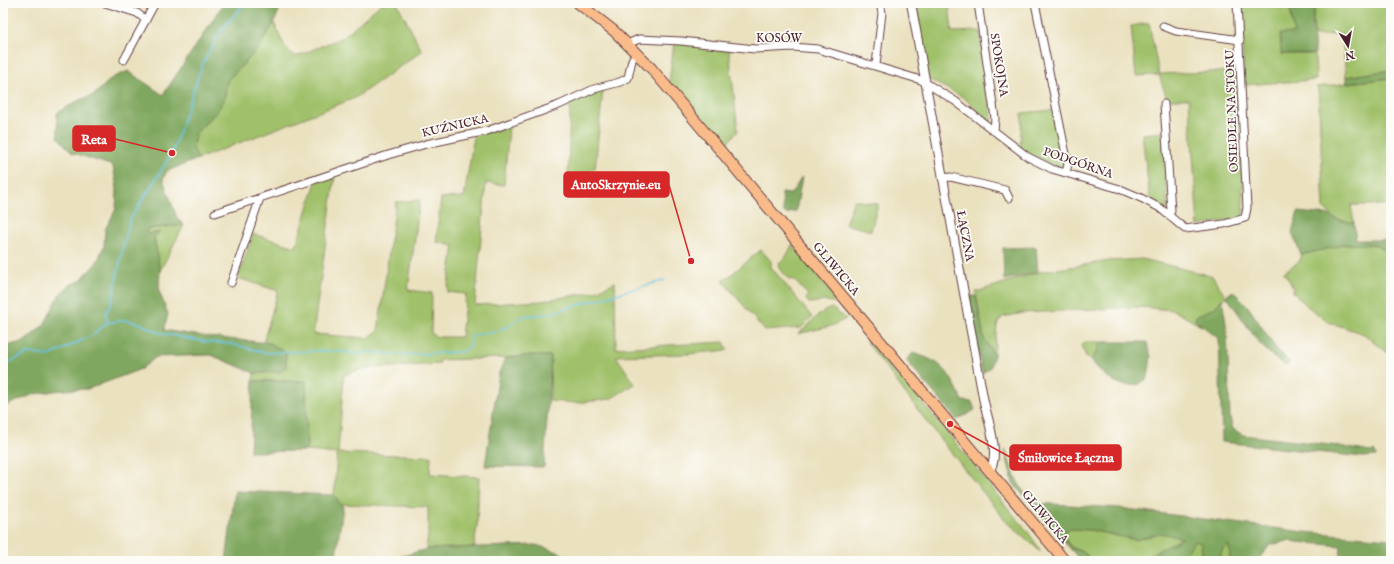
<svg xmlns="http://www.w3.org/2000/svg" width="1394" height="564" font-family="'IM FELL English',serif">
<rect width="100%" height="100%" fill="#fdfcf7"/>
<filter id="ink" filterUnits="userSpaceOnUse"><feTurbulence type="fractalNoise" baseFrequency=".025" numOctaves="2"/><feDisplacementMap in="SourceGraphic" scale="8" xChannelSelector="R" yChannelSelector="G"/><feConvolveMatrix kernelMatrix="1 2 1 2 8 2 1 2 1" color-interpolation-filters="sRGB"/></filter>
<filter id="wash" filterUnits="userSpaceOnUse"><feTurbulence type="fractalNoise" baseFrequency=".012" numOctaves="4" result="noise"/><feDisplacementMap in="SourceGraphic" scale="16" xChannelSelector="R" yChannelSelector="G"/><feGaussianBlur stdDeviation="0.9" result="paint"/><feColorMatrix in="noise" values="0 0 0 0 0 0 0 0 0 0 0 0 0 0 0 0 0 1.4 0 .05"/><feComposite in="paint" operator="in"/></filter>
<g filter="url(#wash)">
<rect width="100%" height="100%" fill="#eae1bf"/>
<path fill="#a0c16a" stroke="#75704a" d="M382,3H397L422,51L355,98L198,159L193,148L195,134L217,111L224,100L227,81L257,50L274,23L284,45L295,57L343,37Z
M915,3H949L952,32L980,31L992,117L991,123L963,97L928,79Z
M1241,3L1290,7L1294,33L1281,54H1315L1316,80L1244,85Z
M1319,3H1391V70L1346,77L1342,34L1315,36C1314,24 1310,12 1319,3Z
M1149,23L1159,74L1236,71L1244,212L1240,218L1198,226L1189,99H1167L1159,75L1136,76L1131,26Z
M674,42L726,45L729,50L738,131L727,143L669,82Z
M1391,78V205H1351L1354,223L1335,219L1324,208L1318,89L1316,87Z
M603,90L595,168L568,181L570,103Z
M1053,110L1065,161L1063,168L1027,155L1020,149L1022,113Z
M509,126L504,185L486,183L475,305L541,301L594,292L615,282L616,348L724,342L728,350L687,354L616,356L635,384L610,399L576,403L550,401L551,356L532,355L505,358L440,360L439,364L362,369L344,375L338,453L431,456L430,474L479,477L477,526L474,547L426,549L428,535V507L341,504L334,495L337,454L307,451L306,381H253L254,373L280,372L270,343H263L278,291L238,278L253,234L296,247L316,182L335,176L313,334L368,338L378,331L396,202L420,200L408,290L432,293L431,333L437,337H461L466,294L447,292L454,246L436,242L441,198L464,197L474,136Z
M1163,132L1168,210L1150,200L1142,134Z
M854,200L878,204L871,231L845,224Z
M184,225L160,271L154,237L159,232L148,234L145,231L147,229Z
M1347,244L1378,245L1391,257V350L1388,353L1364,334L1328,322L1307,306L1293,292V287L1284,272L1300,261L1301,255Z
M792,245H793L856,321L837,303L827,301L809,303L806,300L808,295L794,280L789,279C785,274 779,270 779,263L786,257Z
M761,250L771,261V267L812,317L801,328L765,331L723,281Z
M1142,259L1212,276L1226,296L1214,308L1196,316L1195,320L1201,326L1173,310L1139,307L1023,313L1002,317L997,325L994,355L984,339L976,292L1038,272L1109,261Z
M832,308L846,319L831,326L798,334C809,326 819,311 832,308Z
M866,341L873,345C915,393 956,442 995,492C1011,513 1029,530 1041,552L1006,521L933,430Z
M1085,342H1100L1097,352L1091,360L1086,357L1082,345Z
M1068,529L1090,530L1136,540L1160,532L1182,538C1169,547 1157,548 1147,561H1090C1085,545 1069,556 1064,534Z
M1193,541L1201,543L1203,561H1175L1180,559Z
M1229,545L1230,561H1219L1222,550Z"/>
<path fill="#80a75e" stroke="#656344" d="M224,3H282L274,23L257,50L227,81L224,100L217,111L195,134L193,148L198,159L167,171L163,179L177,218L184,225L147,229L146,231L148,234L160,232L154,237L160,271L159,291L168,314L164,330L208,337L270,343L286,353V367L280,372L254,373L211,355L156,357L141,369L88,389L62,390L34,394L3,407V347L25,341L44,325L60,294L70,285L80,281L97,262L104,246L105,230L116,209L117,189L113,166L71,152L58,137L57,113L79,100L94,95L112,78L128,71L163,95Z
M1249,3H1319C1308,14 1315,39 1315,54H1281L1280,34L1294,33L1290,8Z
M1391,70V78L1346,83V77Z
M802,177L796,211L786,214L783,211L782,193L791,194Z
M1298,212L1329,215L1335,219L1354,223L1356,240H1391V257L1378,245L1347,244L1301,255L1292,232Z
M1036,247L1038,272L1004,280L1003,248Z
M1233,291L1247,305L1275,347L1290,363L1286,366C1258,350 1245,320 1226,296Z
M968,296H976L984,339L994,355L990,368L982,373Z
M1222,299L1227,330L1230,418L1233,429L1243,435L1339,446L1370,452L1374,451L1377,456L1363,457L1222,442L1219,339L1195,320L1196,316L1214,308Z
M1100,342H1147L1151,357L1148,378C1145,380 1140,384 1137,385C1118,389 1101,374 1091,360L1097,352Z
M913,353C946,363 948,372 963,401L972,402L975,410L957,420L906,360Z
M532,355L551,356L544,467L485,466L499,373L505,358Z
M253,381H306L307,451L250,452Z
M1005,450C1011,465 1020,496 1036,503L1119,508L1304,532L1391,539V560L1340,561L1341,546L1287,541L1270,545L1257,561H1230L1229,545L1222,550L1219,561H1203L1201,543L1194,541C1183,564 1170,561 1147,561C1158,546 1169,548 1182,538L1160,533L1136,540L1090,530L1068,529L1064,534C1069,556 1085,545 1090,561H1081L1013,483Z
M235,491L334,495L343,507L336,555L367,561H226Z
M536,545L561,553L562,561H385L427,549Z"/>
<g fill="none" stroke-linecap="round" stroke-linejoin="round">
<path stroke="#61c1df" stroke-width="1.5" d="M107,323L106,312L112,303L122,251L130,220L172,153L203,63L223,28L245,3
M3,365L29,353L49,356L91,336L107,323L125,320L139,323L160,333L206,342L231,344L267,353L314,351H337L358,354L372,352L399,355L462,352L469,347L472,335L491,333L507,327L523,316L547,314L665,280"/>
</g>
</g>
<g filter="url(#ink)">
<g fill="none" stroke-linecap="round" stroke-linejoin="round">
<defs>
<path id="minor" d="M105,3L137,13L146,20
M978,3L995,118L994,131
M1035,3L1068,164L1066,173
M1163,26L1176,31L1240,40
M628,45L632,42L639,39L681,41L755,49L792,47L818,49L921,80L955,101L1028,157L1052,169L1120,189L1141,198L1160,208L1185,229L1224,224L1245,218L1247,208L1237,3
M124,60L155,3
M876,65L882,13L880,3
M1164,104L1171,211L1169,215
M942,178L951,177L1005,190L1009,198
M215,213L388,155L426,144L487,131L559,105L594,89L620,82L628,78L632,60L636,53
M231,283L260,198"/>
<path id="tertiary" d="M911,3L983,397C986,415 1002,456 989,471"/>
<path id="primary" d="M578,3L614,31L651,68L1065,561"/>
</defs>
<use href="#minor" stroke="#623c41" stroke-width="9"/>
<use href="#tertiary" stroke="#623c41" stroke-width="10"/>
<use href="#primary" stroke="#623c41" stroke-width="12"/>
<use href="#minor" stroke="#fff" stroke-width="7"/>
<use href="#tertiary" stroke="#fff" stroke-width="8"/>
<use href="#primary" stroke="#fabb8b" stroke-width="10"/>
</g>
</g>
<g text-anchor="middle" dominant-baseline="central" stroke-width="3.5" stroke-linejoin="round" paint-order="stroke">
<g font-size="12" fill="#4a1f2b" stroke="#fdfcf7">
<text x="779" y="38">KOSÓW</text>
<text transform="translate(999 65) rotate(81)">SPOKOJNA</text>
<text transform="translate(1232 111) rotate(-92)">OSIEDLE NA STOKU</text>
<text transform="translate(455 126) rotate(-13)">KUŹNICKA</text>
<text transform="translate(1078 163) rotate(19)">PODGÓRNA</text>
<text transform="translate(965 236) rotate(79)">ŁĄCZNA</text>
<text transform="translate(836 269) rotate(50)">GLIWICKA</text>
<text transform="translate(1045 517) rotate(50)">GLIWICKA</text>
</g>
</g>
<path fill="none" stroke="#d62828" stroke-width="1.5" d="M172 153L115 139M691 261L669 185M950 424L1010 457"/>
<g fill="#d62828" stroke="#fdfcf7" stroke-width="1.5">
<circle cx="172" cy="153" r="4"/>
<circle cx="691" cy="261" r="4"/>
<circle cx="950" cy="424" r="4"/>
</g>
<g fill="#d62828" stroke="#d62828" stroke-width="1.5">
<rect x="73" y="126" width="42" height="25" rx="4"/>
<rect x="564" y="172" width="105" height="25" rx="4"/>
<rect x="1010" y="445" width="111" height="25" rx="4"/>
</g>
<g font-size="13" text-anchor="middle" font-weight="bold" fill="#fff">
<text x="94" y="144">Reta</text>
<text x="616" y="189">AutoSkrzynie.eu</text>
<text x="1066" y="462">Śmiłowice Łączna</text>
</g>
<rect width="1394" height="564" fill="none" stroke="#fdfcf7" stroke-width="16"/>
<g transform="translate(1348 46) rotate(169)" stroke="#fdfcf7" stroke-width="3" paint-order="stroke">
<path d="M0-3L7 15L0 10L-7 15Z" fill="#4a1f2b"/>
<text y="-6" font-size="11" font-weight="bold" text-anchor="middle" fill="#4a1f2b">N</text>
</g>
</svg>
